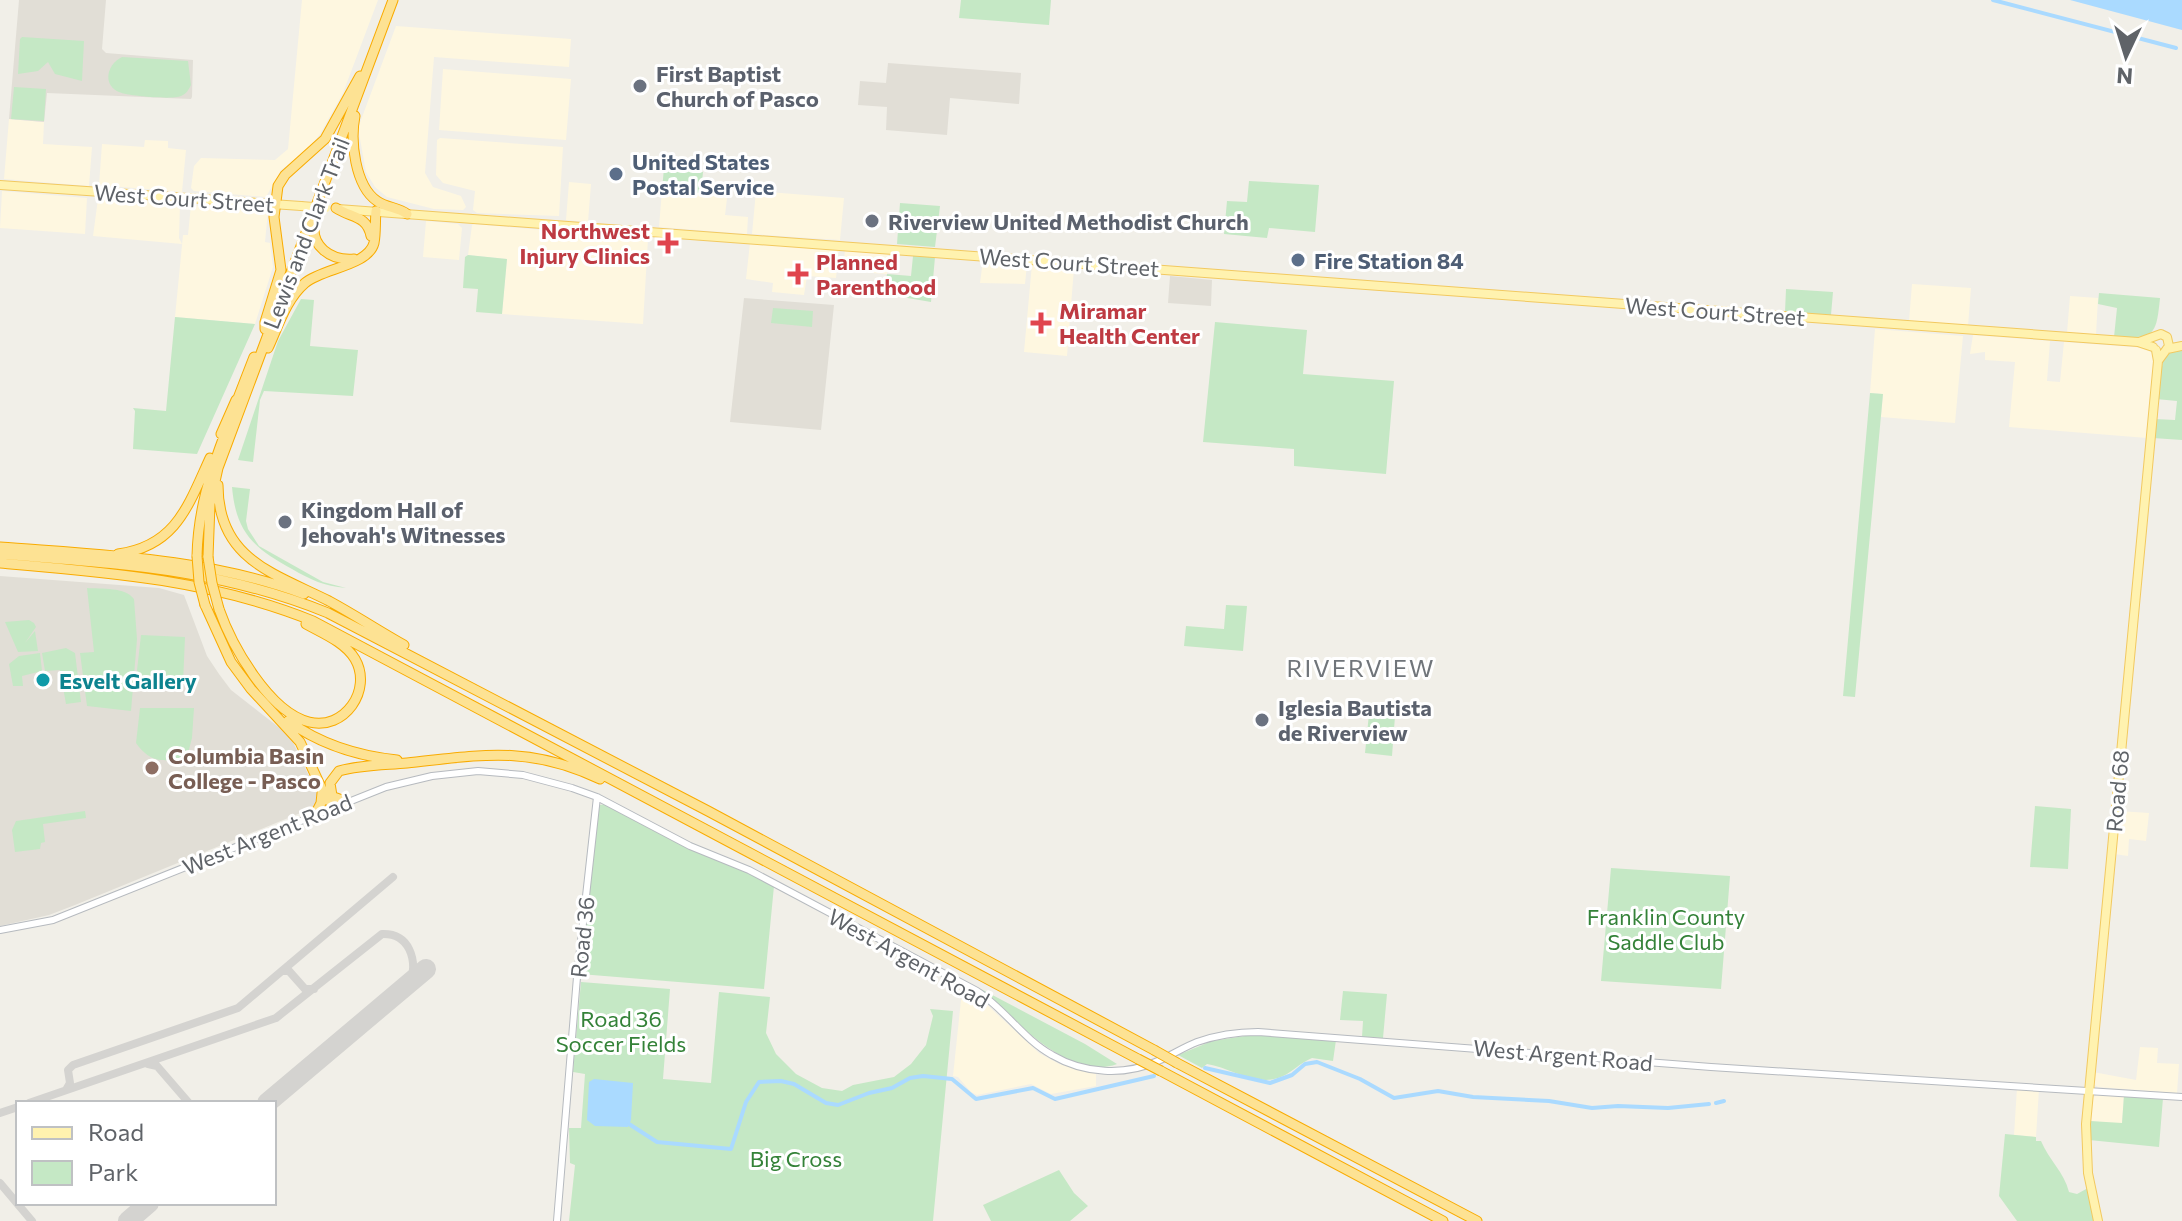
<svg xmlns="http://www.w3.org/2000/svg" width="2182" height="1221" font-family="Commissioner,sans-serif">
<rect width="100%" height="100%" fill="#f1efe8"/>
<path fill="#fef7e0" d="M302,0H378L343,93L320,134L307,150L281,170L266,197L194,191L191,188L194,166L201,158L275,160L288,149Z
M396,26L571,39L569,67L434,57L425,173L433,187L461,196L466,207L463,210L434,209L387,197L375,187L366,172L358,128Z
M443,69L571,79L566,140L439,130Z
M9,119L44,122L43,144L92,147L89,186L4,179Z
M440,138L563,147L559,216L477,213L473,210L475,191L443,183L436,175L437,140Z
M145,140L168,141V148L186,150L182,192L99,185L102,144L144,147Z
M569,182L591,184L588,222L566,220Z
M702,187L728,190L725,215L748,217L747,234L659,227L662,190L701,193Z
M2,191L87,198L85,234L0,228Z
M756,191L844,198L840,240L752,234Z
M104,197L180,204L179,238L182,244L93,236L98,199Z
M191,205L268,211L265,242L270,243L273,267L255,324L175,317L183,235H188Z
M426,221L458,224L462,228L459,260L423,257Z
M474,224L648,239L643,324L502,314L507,259L468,255L472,225Z
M750,243L839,249L836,278L807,276L804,295L772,292L773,283L746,279Z
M845,250L889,254L887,274L843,271Z
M983,260L1027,264L1025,284L980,283Z
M1032,264L1074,268L1067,356L1024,352Z
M1912,284L1971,288L1968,326L1909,321Z
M2070,296L2098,298L2096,335L2067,333Z
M1875,329L1963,336L1955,423L1881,417L1883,394L1870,393Z
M1973,335L2050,341L2047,381L2060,382L2064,342L2148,348L2155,358L2147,438L2009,427L2015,362L1985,360V352L1970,354Z
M2118,811L2149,813L2146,841L2129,839L2128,856L2114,854Z
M970,993L985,1003L1039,1053L1059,1064L1096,1074V1086L1051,1094L1031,1084L977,1095L971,1092L958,1077L953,1076L961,1000L965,994Z
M2140,1047L2158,1048L2157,1063L2179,1064L2177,1093L2098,1087L2093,1084V1072L2136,1080Z
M2017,1088L2039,1089L2036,1137L2014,1135Z
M2100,1093L2124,1095L2122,1124L2090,1121L2092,1098Z"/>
<path fill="#e1ded6" d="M19,0H106L102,49L106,53L193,60L192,97L191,99L47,93L44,122L9,119Z
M888,63L1021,73L1019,104L950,98L947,135L886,130L887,107L858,105L860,81L886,83Z
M1170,276L1212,280L1211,306L1168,303Z
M744,298L834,305L821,430L730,422Z
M0,576L159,588L184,595L207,656L219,674L231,690L290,736L320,799L315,807L75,905L49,915L0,926Z"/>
<path fill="#c5e8c5" d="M961,0H1051L1049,25L959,18Z
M22,37L84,41L82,81L55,74L48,62L38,71L18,74L20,39Z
M122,57L188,61L191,85C188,91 185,96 177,97C167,99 128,96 119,92C102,85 107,64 122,57Z
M14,87L46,89L44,121L11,119Z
M664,168L703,172L701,193L662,190Z
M1249,181L1319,185L1315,232L1269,228L1267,238L1224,234L1227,201L1247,202Z
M900,203L940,206L935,247L897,244Z
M468,255L507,259L502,314L476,312L478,289L463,288L465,257Z
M913,256L935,257L931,302L884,294L887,274L911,276Z
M1786,289L1833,292L1831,315L1785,312Z
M2099,293L2160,298C2156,338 2154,338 2114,337L2117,308L2098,304Z
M301,299L314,300L310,346L358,350L353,396L264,391L260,400L253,462L238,460L278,341Z
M773,308L813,311L812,327L771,323Z
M175,317L255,324L197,454L133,449L135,411L133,408L166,411Z
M1215,322L1307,330L1303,374L1394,381L1386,474L1294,466V449L1203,442Z
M2172,350L2182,351V440L2153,438L2155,419L2175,420L2177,401L2156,399L2164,356Z
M1870,393L1883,394L1855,697L1843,696Z
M232,487L250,489L246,521L248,529L259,546L323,582L346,588C324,586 311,580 292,569C254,548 236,533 232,487Z
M87,588C102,589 125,587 134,599L137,639L131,711L87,706L80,653L94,652Z
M1226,605L1247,606L1243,651L1184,646L1186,626L1224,629Z
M29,620L34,623L36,627L25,643L35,631L38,651L18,652L5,622Z
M141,635L185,637L183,684L136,679Z
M66,648L75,653L81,702L66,704L60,670L45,671L42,653Z
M40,653L42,671L22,676L23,686H13L9,664L19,656Z
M140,708H194L192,738L186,761C162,760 151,764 136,743Z
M1369,714L1395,716L1392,756L1365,753Z
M605,804L689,849L736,867L774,886L764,989L580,974L596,820L600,805Z
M2035,806L2071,809L2068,869L2030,867Z
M85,811L86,818L43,824L45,842L41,843L40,849L15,852L12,830L16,821Z
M1611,868L1730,876L1721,989L1601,981Z
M581,982L670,989L663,1079L711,1083L719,992L770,997L766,1033L776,1054L796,1074L822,1088L842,1091L853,1085L894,1077L911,1064L926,1045L933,1016L930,1009L953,1011L933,1221H569L575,1165L570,1163L569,1128H581L585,1074L573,1072Z
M981,989L1085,1044L1117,1064C1069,1082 1012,1017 981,989Z
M1343,991L1387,994L1383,1038L1362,1037L1363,1021L1340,1020Z
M1258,1034L1336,1040L1333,1061L1312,1058C1299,1063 1291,1074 1278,1078C1254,1086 1229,1067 1207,1064L1202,1068L1178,1055L1212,1041Z
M2124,1095L2163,1098L2159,1147L2089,1140L2090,1121L2122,1123Z
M2005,1134L2036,1137V1141H2041C2049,1160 2064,1172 2069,1192L2077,1194L2088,1188L2095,1221H2017L1999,1196Z
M1059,1170L1074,1193L1088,1206L1070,1221H991L983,1205Z"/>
<path fill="#aadaff" d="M2070,0H2182V30Z
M594,1079L633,1083L631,1120L628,1127L595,1126L587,1120L589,1082Z"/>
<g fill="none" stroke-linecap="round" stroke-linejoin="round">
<path stroke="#aadaff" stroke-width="4" d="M1993,0L2176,48
M1205,1068L1270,1083L1292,1075L1305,1064L1317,1062L1360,1079L1394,1098L1438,1091L1473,1097L1549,1101L1592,1108L1618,1106L1668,1108L1709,1104
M1716,1103L1724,1101
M629,1124L657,1142L731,1149L746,1102L759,1082L781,1081L794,1084L826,1103L838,1105L869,1093L892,1088L910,1078L923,1076L952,1079L976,1099L1033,1088L1055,1099L1154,1076"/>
<path stroke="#d4d3d0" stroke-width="8" d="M282,971H289L305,989H314
M148,1064L157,1066L189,1103
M66,1090L70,1083L68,1070L73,1065L238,1008L393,877
M29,1103L276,1018L382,934C410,933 417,960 411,982
M0,1113L18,1107
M0,1183L32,1221"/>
<path stroke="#d4d3d0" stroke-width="20" d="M267,1103L426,969
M128,1221L149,1203"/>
<defs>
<path id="secondary" d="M0,930L53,920L386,787L432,776L478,771L523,775L572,788L597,797L690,846L749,870L977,991C1005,1009 1023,1039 1052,1055C1084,1074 1125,1076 1158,1061C1172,1055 1184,1047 1197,1042C1217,1035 1237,1032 1258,1032L1711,1067L2182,1097
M557,1221L577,977L597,797"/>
<path id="primary" d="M0,185L301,206
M338,209L2138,342L2153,347
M2139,342L2161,334L2167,337L2169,346L2158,361
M2167,349L2182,346
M2098,1221L2088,1173L2086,1124L2158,361L2156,350"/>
<path id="motorway" d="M355,116C350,141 355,186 377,201C387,208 398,207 407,214
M336,208C351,218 367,215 371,236
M315,221C309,246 331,261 354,259
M265,329V322L281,270L274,217L278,186L285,175L325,139L360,76
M268,348C278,327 286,299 305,283C323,268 368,266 374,243C376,233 375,222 376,211
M235,406L254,357
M221,434L236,400
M218,485C218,559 273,573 329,601C355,615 379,631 404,645
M0,547C102,555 207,558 304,594
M0,554C117,564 218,568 328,613L708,811L1154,1050
M118,554C176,546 188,506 210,458
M197,556C198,511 210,473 226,431
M208,557L210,504L218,468L393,0
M0,563C107,572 212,580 313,621L1138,1059
M205,605L231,662L251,689L300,742L327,800
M219,609C232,646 269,712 309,722C344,731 373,690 355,659C345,642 322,633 306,624
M288,721C320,744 358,756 397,760
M331,796L347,802
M331,809L333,802L330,783L339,771C360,765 385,765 407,763C482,755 528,745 600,779
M315,815L321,803L322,793
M1177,1063L1477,1221
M1161,1071L1443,1221"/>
</defs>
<use href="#secondary" stroke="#b6babf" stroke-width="8"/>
<use href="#primary" stroke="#f2c960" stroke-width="10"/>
<use href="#motorway" stroke="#f9ab00" stroke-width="11"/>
<use href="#secondary" stroke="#fff" stroke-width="6"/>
<use href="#primary" stroke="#fff2af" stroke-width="8"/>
<use href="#motorway" stroke="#fde293" stroke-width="9"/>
<defs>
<path id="primary-bridge" d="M301,206L326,208"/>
<path id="motorway-bridge" d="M197,556L199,582L205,605
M208,557L212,583L219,609
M1154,1050L1177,1063
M1138,1059L1161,1071"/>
</defs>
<use href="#primary-bridge" stroke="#f2c960" stroke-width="10" stroke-linecap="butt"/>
<use href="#motorway-bridge" stroke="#f9ab00" stroke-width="11" stroke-linecap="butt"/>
<use href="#primary-bridge" stroke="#fff2af" stroke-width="8"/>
<use href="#motorway-bridge" stroke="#fde293" stroke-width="9"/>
</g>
<g fill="#6b7280" stroke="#fff" stroke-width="3">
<circle cx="640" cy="86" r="8"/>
<circle cx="872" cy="221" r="8"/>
<circle cx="285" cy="522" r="8"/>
<circle cx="1262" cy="720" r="8"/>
</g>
<g fill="#5c6f8a" stroke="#fff" stroke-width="3">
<circle cx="616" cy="174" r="8"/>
<circle cx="1298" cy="260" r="8"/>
</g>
<g fill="#e0444e" stroke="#fff" stroke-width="3">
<path d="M664 231h8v8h8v8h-8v8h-8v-8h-8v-8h8z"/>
<path d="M794 262h8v8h8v8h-8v8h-8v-8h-8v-8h8z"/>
<path d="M1037 311h8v8h8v8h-8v8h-8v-8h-8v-8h8z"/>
</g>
<circle fill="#0f9aa8" stroke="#fff" stroke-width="3" cx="43" cy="680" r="8"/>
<circle fill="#8d6e63" stroke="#fff" stroke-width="3" cx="152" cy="768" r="8"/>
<g text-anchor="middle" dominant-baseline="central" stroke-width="6" stroke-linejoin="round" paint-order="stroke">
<g font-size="22" font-weight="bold" fill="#5b616d" stroke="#fff" text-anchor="start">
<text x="656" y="73">First Baptist<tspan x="656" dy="25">Church of Pasco</tspan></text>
<text x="888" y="221">Riverview United Methodist Church</text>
<text x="301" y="509">Kingdom Hall of<tspan x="301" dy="25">Jehovah's Witnesses</tspan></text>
<text x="1278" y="707">Iglesia Bautista<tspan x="1278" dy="25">de Riverview</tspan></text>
</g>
<g font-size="22" font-weight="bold" fill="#4e5e75" stroke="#fff" text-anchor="start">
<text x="632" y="161">United States<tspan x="632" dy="25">Postal Service</tspan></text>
<text x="1314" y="260">Fire Station 84</text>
</g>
<g font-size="22" fill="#5f6368" stroke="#fff">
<text transform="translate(184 198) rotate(4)">West Court Street</text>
<text transform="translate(306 233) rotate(-69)">Lewis and Clark Trail</text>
<text transform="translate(1069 262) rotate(4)">West Court Street</text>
<text transform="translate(1715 311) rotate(4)">West Court Street</text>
<text transform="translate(2117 791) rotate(-85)">Road 68</text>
<text transform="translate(267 834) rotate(-22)">West Argent Road</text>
<text transform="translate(582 937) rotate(-84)">Road 36</text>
<text transform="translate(909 958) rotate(29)">West Argent Road</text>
<text transform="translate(1563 1055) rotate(5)">West Argent Road</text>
</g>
<g font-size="22" font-weight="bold" fill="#be3a42" stroke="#fff" text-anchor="start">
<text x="650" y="230" text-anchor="end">Northwest<tspan x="650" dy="25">Injury Clinics</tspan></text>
<text x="816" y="261">Planned<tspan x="816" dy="25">Parenthood</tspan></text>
<text x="1059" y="310">Miramar<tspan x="1059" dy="25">Health Center</tspan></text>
</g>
<g font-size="22" font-weight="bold" fill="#0d838f" stroke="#fff" text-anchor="start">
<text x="59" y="680">Esvelt Gallery</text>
</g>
<g font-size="22" font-weight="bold" fill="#785e54" stroke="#fff" text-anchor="start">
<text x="168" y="755">Columbia Basin<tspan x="168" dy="25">College - Pasco</tspan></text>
</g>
<g font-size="22" fill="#348238" stroke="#fff">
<text x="1666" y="916">Franklin County<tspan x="1666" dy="25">Saddle Club</tspan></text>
<text x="621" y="1018">Road 36<tspan x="621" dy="25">Soccer Fields</tspan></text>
<text x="796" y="1158">Big Cross</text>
</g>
<g font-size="24" letter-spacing="2" fill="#70757a" stroke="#fff">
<text x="1361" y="667">RIVERVIEW</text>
</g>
</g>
<rect x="16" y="1101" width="260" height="104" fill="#ffffff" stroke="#bfc1c3" stroke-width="2"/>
<rect x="32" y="1127" width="40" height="12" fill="#fff2af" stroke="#bfc1c3" stroke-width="2"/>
<text x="88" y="1141" font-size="24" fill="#5f6368">Road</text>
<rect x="32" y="1161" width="40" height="24" fill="#c5e8c5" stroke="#bfc1c3" stroke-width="2"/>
<text x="88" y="1181" font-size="24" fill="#5f6368">Park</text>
<g transform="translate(2126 56) rotate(184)" stroke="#ffffff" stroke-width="6" paint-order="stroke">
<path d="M0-6L14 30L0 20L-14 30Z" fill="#5f6368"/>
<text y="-12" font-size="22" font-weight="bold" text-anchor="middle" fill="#5f6368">N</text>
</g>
</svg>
